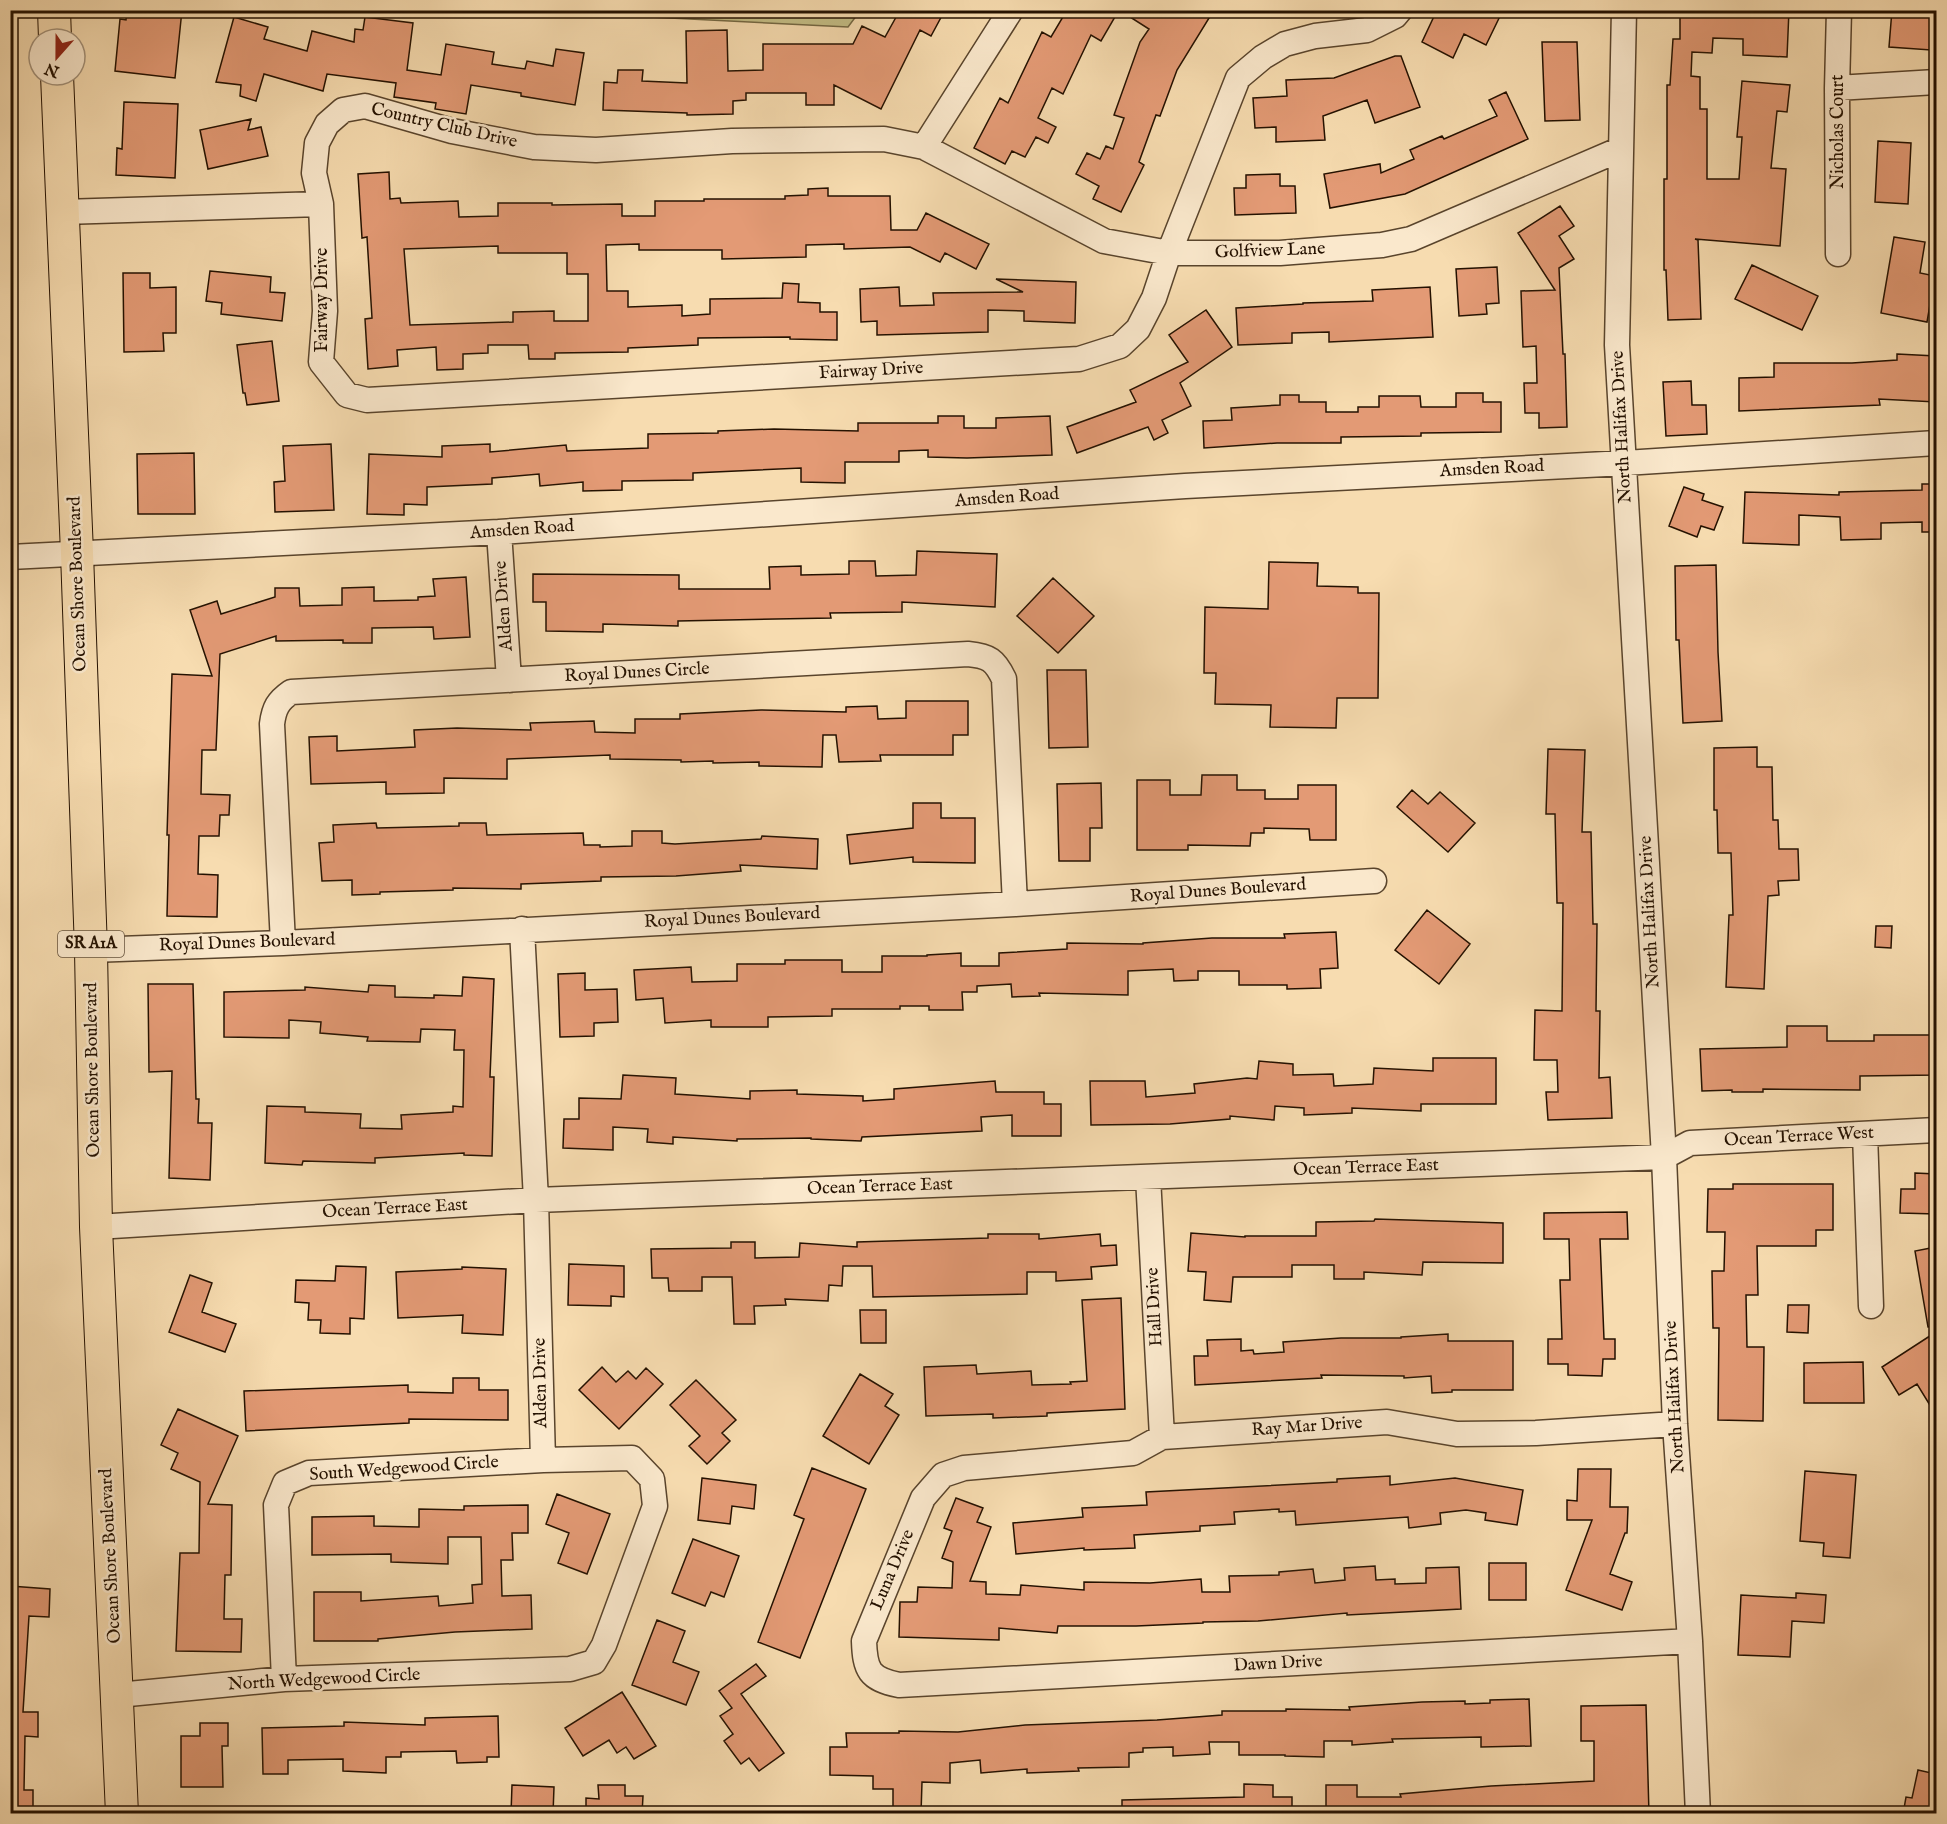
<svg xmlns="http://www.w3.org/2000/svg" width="1947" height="1824" font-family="'IM FELL English',serif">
<rect width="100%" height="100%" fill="#f7dcb0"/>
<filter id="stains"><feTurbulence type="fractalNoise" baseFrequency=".00333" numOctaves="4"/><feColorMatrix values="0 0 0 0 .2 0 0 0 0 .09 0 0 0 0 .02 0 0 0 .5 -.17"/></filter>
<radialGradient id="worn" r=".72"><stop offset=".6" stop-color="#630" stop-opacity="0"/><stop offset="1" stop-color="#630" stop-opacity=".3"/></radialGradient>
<path fill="#c4be86" stroke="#746843" stroke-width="1.5" d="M531,11L860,10V11L848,27Z"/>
<path fill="#e39a75" stroke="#241100" stroke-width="1.5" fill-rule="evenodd" d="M127,10H182L175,78L115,71L120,19L126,20Z
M900,10H945L931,36L920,30L881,109L834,85V105H806V93H746V100L733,101V114L687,115V113L603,110L604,82L617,83L618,70H643L642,81L687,83L686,31L727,30L728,71L763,70V44H853L862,26L885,37Z
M1067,10H1119L1101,41L1091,35L1063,94L1052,88L1038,118L1056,127L1048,143L1036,137L1025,157L1012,151L1005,164L974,148L1000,98L1008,103L1042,32L1051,37Z
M1119,10H1214L1177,70L1160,116L1156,115L1139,162L1144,165L1121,212L1093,199L1099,186L1076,174L1087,153L1100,159L1106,146L1113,149L1124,118L1114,115L1140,42L1149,29Z
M1437,10H1503L1486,45L1464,34L1453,58L1422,42Z
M1680,10H1789L1787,57L1743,55V39L1713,38L1712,53L1692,52L1691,76L1700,77V109H1707V179H1739L1742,137H1737L1742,81L1790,85L1787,112L1777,111L1771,168L1786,169L1780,246L1695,239L1698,240L1701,319L1668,320L1666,270H1664V179H1667V85H1670L1673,39H1680Z
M1892,10H1934L1931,50L1889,47Z
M234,17L268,27L264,39L307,51L312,31L354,42L355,29L363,30L365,17L413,23L407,70L441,75L446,44L494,52L492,64L525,69L527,61L553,66L556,49L584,53L575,105L521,96V93L471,85L466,114L435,109L436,103L394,97L396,83L327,74L323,91L264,74L256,101L240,96L241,85L216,82Z
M1542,42H1577L1580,120L1545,121Z
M1395,56H1401L1420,107L1375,123L1367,100L1323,116L1325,140L1276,142V127L1255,128L1253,98L1287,96L1286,80L1334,78Z
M1506,92L1528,139L1405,194L1330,208L1324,174L1380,164L1381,173L1414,159L1410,150L1442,136L1444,139L1497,116L1489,100Z
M124,102L178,104L175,178L116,175L117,148L122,149Z
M251,119L248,130L261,127L268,156L208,169L200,130Z
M1878,141L1911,143L1908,204L1875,202Z
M389,172L390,199L400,198L401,203L458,201L459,217L498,216V203H552V205L622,204V216H655V201H704V199H785V196L808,195V189L828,188V196H890L891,230H917L926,213L989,244L976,269L945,253L940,262L910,247L844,249V244L806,245V257L722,259V250H639V244L606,245L607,291H628V307L682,305V316L710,314V299L782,298L783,283L799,284L798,302L820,303V312H837V340L790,339V337L698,338V345L628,348V352L555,353V359H529L528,345H488V353L463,354V369L437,370L436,347L397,350L398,366L368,369L365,319L372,318L367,237L362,238L358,174ZM498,246V253H567V274H588V321H554V311L513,312V322L410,325L404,249Z
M1280,174V186H1295L1296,213L1235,215L1234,188H1246V175Z
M1560,206L1574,226L1559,236L1574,259L1559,268L1563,354H1565L1567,427L1539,428V413H1525L1524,383H1537L1536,346L1523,347L1521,291L1555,290L1518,233Z
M1894,237L1925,242L1920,273L1935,276L1927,322L1881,313Z
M1752,265L1818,296L1802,330L1735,299Z
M1497,267L1499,303L1486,304L1487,314L1459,316L1456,269Z
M210,271L271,277L270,292L285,293L282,321L221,314L222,303L206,301Z
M123,273H150V288L176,287V333H163L164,351L124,352Z
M996,279L1076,282L1075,323L1024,321V311L988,310V332L877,335V321L861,322L860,289L899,287L900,306L934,305L933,293L1023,292Z
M1430,287L1433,337L1329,342V332L1292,333V343L1238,345L1236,308L1303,304V303L1373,301L1372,290Z
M1206,310L1232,347L1180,383L1191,406L1162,420L1168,433L1154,440L1148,427L1077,453L1067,427L1136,402L1130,390L1188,362L1169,335Z
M272,341L279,401L247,405L245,393H243L237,345Z
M1897,354L1936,356V402L1879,399L1880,405L1739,411V378L1774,377V363H1852L1897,360Z
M1691,381L1692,405H1706L1707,434L1666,436L1663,382Z
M1456,393H1483V402H1501V432L1421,433V436L1341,437V443H1277L1204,448L1203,421L1232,420L1231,408L1280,405V395H1299V402H1326V412H1358V407H1379V396H1420L1421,407H1456Z
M938,416H964V428H996V418L1050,416L1052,455L967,458L928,457V450L899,451V462H845V483L801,482V468L693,473V480L622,481V490L583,491V482L540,486L539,474L492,478V484L427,487V505L404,504V515L367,514L369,454L442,457V446L490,444V452L566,445L567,451L648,448V434L718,433V431L774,429L858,431V423H938Z
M331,444L334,510L275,512L274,482L285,481L283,446Z
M194,453L195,514H138L137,454Z
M1922,484H1936V532H1922V522L1881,523V539L1841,540L1840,517L1799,515V545L1743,543L1745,492L1839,495V492L1922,490Z
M1684,487L1704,494L1702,500L1723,507L1714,530L1701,526L1697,537L1669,526Z
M917,551L997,554L995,607L902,602V612L830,613L831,618L678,621V626L603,624V632L546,631V602H533V574L679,575V589H770L769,567L801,566V575L849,574V561H875L876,576L916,575Z
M1269,562L1318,563L1317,586L1358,587V593H1379L1378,698H1337L1336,728L1270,727L1271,705L1215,704L1216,673H1204L1205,607L1268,609Z
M1716,565L1718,652L1722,721L1683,723L1679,640H1676L1675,566Z
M466,577L470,637L434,639L433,627L372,628V643H343V640L276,641V636L220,654L216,750H202L201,794L230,795L229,815H220L219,836H199L198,874L218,875L217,917L167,916L169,835H167L172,674L212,676L190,610L217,601L221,614L275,597V588H299L300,606L342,605V588L374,587V601L418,600V597L435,596L433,579Z
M1053,578L1094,616L1058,653L1017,616Z
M1047,670H1086L1088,747L1049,748Z
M906,701H968V735H953V755H880L881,761L839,762L836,735H823L822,767L759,766V762L713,763V761L681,762V760L610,759V755L507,759V779L444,778V793L386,794V782L311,784L309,737L337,736V751L415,747L414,730L457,728L531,730L530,723L594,721L595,732L635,733V719H680V714L761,710L846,712V707L877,706L878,719L906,718Z
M1757,747V767H1772L1773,820H1778L1779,849H1798L1799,880L1778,881L1779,895L1768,896L1764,989L1726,987L1729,915H1733L1731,853H1718L1717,810H1714V748Z
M1548,749L1585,750L1582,832H1591L1593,924H1597L1596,1011H1600L1599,1078L1610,1077L1612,1118L1548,1120L1546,1092H1558L1557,1060H1534L1535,1010L1562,1011L1563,903H1557L1555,814H1546Z
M1202,775H1237V790H1265V799H1298V785H1336V840H1310L1309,829L1264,828V833H1251L1250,846L1188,845V850H1137V780H1170V795H1201Z
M1101,783L1102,828H1090V861H1059L1057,784Z
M1412,790L1428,804L1440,792L1475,823L1448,852L1397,807Z
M913,803H941V818H975V863L913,862V857L850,864L847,835L913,828Z
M376,823L377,828L459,826V823H486L487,835L583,833L584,845H600V847L632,846V831H662V843L675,844L761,839L762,836L818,839L817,869L740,865L741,871L676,876L601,877V881L521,884V889L453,888V890L380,892V894L352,895V880L322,881L319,843L334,842L333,825Z
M1427,910L1470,944L1439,984L1395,950Z
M1876,926H1892L1891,948L1875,947Z
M1336,932L1338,968L1320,969L1321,988L1287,989V985H1239V971H1198V980L1174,981L1173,969L1128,971V995L1039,993L1040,996L1012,997L1011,984L977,986V992H962L963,1010H929V1006H900V1009H832V1016L768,1017V1027H711V1020L665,1023L663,998L636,1000L634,970L691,967L692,982L737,981V964H785V960H842V972H882V956H927V955L961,953V966H999V953L1067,949V943L1143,944V943L1212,938H1285L1284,934Z
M585,973V990L617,989L618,1022L594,1023V1036L560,1037L558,974Z
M463,977L494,979L490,1077H494L492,1156L464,1155V1153L375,1158V1163L303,1161L302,1165L265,1163L267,1106L305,1107V1112L361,1114L360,1128L402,1129L401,1115L453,1112V1106L463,1107L464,1050H454L455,1030L421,1029L420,1042L367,1041L368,1037L320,1033L321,1022L289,1020V1038L224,1037V992L305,990V987L368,992L369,985L395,986V997L434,998V995L462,996Z
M148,984H193L196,1099H199L198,1123H212L210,1180L169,1178L172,1071L149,1072Z
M1787,1026H1827V1041H1874V1035H1936V1075L1860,1076V1090L1763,1089V1092H1732V1090L1702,1091L1700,1049L1787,1047Z
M1433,1058H1496V1104H1421V1111L1352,1108V1113L1304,1115V1108L1275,1106L1274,1120L1230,1116V1119L1170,1124L1091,1125L1090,1081H1145L1146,1097L1195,1093L1194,1084L1247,1078L1257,1079L1259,1061L1293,1064V1075L1333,1074L1334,1086L1373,1084L1374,1068L1433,1071Z
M623,1075L676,1078L675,1094L750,1099V1091L797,1090V1094L863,1096V1101L894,1099V1089L995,1081L996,1092H1044V1104H1061V1136H1012V1115L981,1117L982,1131L862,1137L861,1141L811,1139V1138L737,1139V1141L673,1137V1144L647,1142L648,1129L613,1127V1150L563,1148L564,1119H579V1098L621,1099Z
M1915,1173L1936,1174V1214L1900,1213L1901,1189H1915Z
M1733,1184H1833V1230H1816V1246H1757L1758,1295H1746L1747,1347H1764L1763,1421L1718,1420L1719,1328H1713L1712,1271H1724L1725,1232H1707L1708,1189H1733Z
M1627,1212L1628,1239H1600L1604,1339H1615V1359H1603L1602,1376L1568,1375V1364H1548V1339H1562L1560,1280H1570L1569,1239H1544V1213Z
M1375,1219L1503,1223V1263L1423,1262L1422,1275L1364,1272V1279H1334V1265H1292V1277H1233L1231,1302L1204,1300L1206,1272L1188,1271L1191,1233L1245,1237V1236H1316V1222L1374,1221Z
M988,1234H1039V1239L1100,1234L1101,1246L1116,1245L1117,1265L1091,1267L1092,1279L1056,1281V1272H1027V1294L873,1297L872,1266H843L842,1286L829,1285L828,1301L785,1299L786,1305L754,1306L755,1324H734L732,1277H702V1291H669L668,1278H652L651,1249L731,1248V1242H755V1258L799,1257L800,1243L857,1247V1242L988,1238Z
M1936,1247V1326L1928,1327L1915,1251Z
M569,1264L624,1266V1297L611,1296V1306L568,1305Z
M336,1266L366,1267L364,1319L350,1318V1334L320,1333L321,1320H308L309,1303L295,1302L296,1280L335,1281Z
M462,1267L506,1269L503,1335L462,1333L463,1315L398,1318L396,1272L462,1269Z
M190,1275L212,1283L202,1312L236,1324L225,1352L169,1332Z
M1121,1298L1125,1409L1047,1413V1416L993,1418V1414L926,1416L924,1367L976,1365L977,1374L1031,1371L1032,1385L1071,1384L1070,1382L1087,1381L1082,1300Z
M1788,1305H1809L1808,1333L1787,1332Z
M860,1310H886V1343H861Z
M1936,1332V1415L1917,1384L1899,1395L1882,1367Z
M1448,1334V1341H1513V1390H1452V1392L1432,1393L1431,1376L1404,1378V1376L1321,1375L1322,1378L1195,1385L1194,1356H1208L1207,1340L1241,1339V1351L1253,1350L1254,1354L1284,1352L1283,1342L1341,1338H1401V1337Z
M1863,1362L1864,1403H1804V1363Z
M602,1367L616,1382L628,1371L636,1379L646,1368L663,1384L619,1429L579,1390Z
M860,1374L893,1394L885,1406L899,1415L869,1464L823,1436Z
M453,1378H479V1390H508V1420L409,1419V1423L246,1431L244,1391L408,1385V1392L453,1393Z
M696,1380L736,1420L722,1433L730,1441L707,1464L689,1446L700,1436L670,1405Z
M178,1409L238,1436L208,1504L232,1505L231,1575H225L224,1619H242L241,1652L176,1651L180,1553H199L200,1482L171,1469L178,1453L161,1445Z
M812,1468L866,1489L800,1658L758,1642L804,1519L794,1515Z
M1578,1469H1611L1610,1507H1628L1627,1533H1625L1610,1574L1632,1582L1622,1610L1566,1590L1592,1520H1567V1500L1577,1501Z
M1805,1471L1856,1475L1850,1558L1823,1556L1824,1543L1800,1541Z
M1390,1476V1485L1455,1478L1523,1490L1517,1525L1485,1520L1486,1513L1466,1510L1440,1513L1441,1524L1409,1528L1408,1517L1296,1525L1295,1511L1279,1512V1509L1234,1512L1235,1524L1200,1526V1531L1134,1535L1135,1548L1084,1550V1548L1016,1554L1013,1523L1083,1517L1082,1508L1147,1505L1146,1492L1337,1482V1479Z
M702,1478L756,1485L754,1509L732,1506L730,1524L698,1520Z
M557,1494L610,1514L587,1574L558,1563L569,1533L546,1524Z
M956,1498L983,1508L977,1522L991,1527L970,1581L986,1582V1594L1020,1595L1021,1585L1084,1590V1582L1150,1583L1201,1579L1202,1592H1230L1229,1576L1279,1575V1572L1313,1569L1315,1583L1345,1580L1344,1568L1375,1566L1376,1580L1395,1579V1584L1426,1583V1568L1459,1567L1461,1609L1347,1615V1613L1258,1621L1203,1622V1623L1136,1626H1058L1057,1633L999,1628V1640L899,1637L900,1602H917L918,1587L952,1588L953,1562L942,1558L952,1531L944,1528Z
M528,1505V1533H512L513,1560H501L502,1596L531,1595L532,1629L455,1632L378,1639V1641H314V1592H361V1601L438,1596L439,1606L473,1603L472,1585L482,1584L481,1537H448V1564L391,1562V1554L312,1555V1517L374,1516V1526L419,1527V1509L464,1510V1506Z
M693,1539L739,1556L724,1597L711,1592L705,1606L672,1593Z
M1489,1563H1526V1600H1489Z
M10,1586L50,1589L49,1617L29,1616L23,1712H38V1737L25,1736L24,1790H33V1814H10Z
M1796,1593L1826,1595L1824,1623L1792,1621L1790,1657L1738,1655L1741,1595L1796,1598Z
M657,1620L685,1631L673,1662L699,1672L686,1705L632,1685Z
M756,1664L766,1676L741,1694L784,1753L759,1771L749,1758L741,1764L724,1741L733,1734L720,1716L732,1708L719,1691Z
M622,1692L656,1746L634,1759L626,1747L617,1753L609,1740L583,1756L565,1728Z
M1529,1699L1531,1746L1481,1747V1737L1392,1739L1393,1742L1352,1745V1741H1324V1757L1285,1756V1755H1239V1742H1209L1210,1754L1173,1756V1747L1143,1748V1752L1129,1753V1767L1078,1768L1079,1771L1027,1773V1769L981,1773L980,1760L950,1763V1783L922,1782L921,1814H893V1789H873V1776L830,1775V1747H847L846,1733H899V1731L958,1732L1025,1725L1157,1720L1222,1715V1711H1286V1709L1350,1710L1349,1707L1422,1702L1465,1701V1704L1490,1703V1700Z
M1646,1705L1649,1814H1326V1785H1357V1797H1401L1400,1794L1491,1786L1594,1781V1741H1581V1706Z
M498,1716L499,1757H487V1762L457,1763L456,1751L401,1752V1757H386V1773L343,1771V1759L288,1760V1774H263L262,1728L344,1726V1722L425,1725V1718Z
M200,1723H228V1746H222L223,1787H181V1736H200Z
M1918,1770L1936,1774V1814H1903L1906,1797L1912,1798Z
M1244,1784L1273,1785V1797H1292V1814H1122V1800L1244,1797Z
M512,1785L554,1787L553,1814H511Z
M598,1785H625V1796H643L642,1814H586V1798L599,1799Z"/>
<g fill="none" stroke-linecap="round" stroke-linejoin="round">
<defs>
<path id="minor" d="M1400,10L1395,16L1367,30L1315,36L1285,44L1263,57L1238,78L1169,253L1154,298L1138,329L1120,346L1079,359L367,400L347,395L321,362L325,311L321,204L314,173L317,143L327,124L343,110L365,106L452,131L534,147L596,150L732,141L884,139L924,147L1104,241L1169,253H1280L1382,245L1411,239L1621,149
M1624,10L1617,345L1664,1157L1675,1424L1690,1641L1698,1814
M1837,88L1936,82
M924,147L1011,10
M63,212L321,204
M1838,254L1837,88L1839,10
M499,532L509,680
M10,557L499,532L1185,486L1625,463L1936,443
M522,929L536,1200L543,1460
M283,943L272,724C274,708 278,701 291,692L968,654C989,656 995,660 1004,679L1015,904
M91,950L283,943L1015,904L1374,881
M1865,1134L1871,1306
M1148,1177L1162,1437
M96,1227L536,1200L1664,1157L1690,1143L1936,1130
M1675,1424L1536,1433L1457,1434L1387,1422L1162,1437L1133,1453L964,1468L943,1475L923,1498L864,1641C865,1670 869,1679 899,1685L1690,1641
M118,1695L284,1679L570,1669L594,1662L604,1645L655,1506L652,1479L632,1458L543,1460L309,1473L285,1483L276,1505L284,1679"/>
<path id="major" d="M54,10L55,39
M57,75L77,553L91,950L96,1227L122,1814"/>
</defs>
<use href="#minor" stroke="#59442c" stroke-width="27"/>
<use href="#major" stroke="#241100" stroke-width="34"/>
<use href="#minor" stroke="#fae8cc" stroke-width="24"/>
<use href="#major" stroke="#f7dcb0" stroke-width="32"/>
</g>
<g text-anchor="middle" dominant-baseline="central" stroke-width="5" stroke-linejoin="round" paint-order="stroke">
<rect fill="#fae8cc" stroke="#64523d" stroke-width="1.5" x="58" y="931" width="66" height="26" rx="4.5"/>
<g font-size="16" font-weight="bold" fill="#241100">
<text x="91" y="944">SR A1A</text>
</g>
<g font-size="18" fill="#241100" stroke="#fae8cc">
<text transform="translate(444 126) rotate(13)">Country Club Drive</text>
<text transform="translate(1838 132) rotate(-90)">Nicholas Court</text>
<text transform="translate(1270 251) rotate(-2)">Golfview Lane</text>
<text transform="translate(322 300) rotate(-90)">Fairway Drive</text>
<text transform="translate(871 371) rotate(-3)">Fairway Drive</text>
<text transform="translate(1622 427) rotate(-93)">North Halifax Drive</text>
<text transform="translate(1492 469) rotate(-3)">Amsden Road</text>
<text transform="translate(1007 498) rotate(-4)">Amsden Road</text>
<text transform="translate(522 530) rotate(-4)">Amsden Road</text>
<text transform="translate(78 584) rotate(-92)">Ocean Shore Boulevard</text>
<text transform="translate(504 606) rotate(-94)">Alden Drive</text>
<text transform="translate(637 673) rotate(-3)">Royal Dunes Circle</text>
<text transform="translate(1218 891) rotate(-4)">Royal Dunes Boulevard</text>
<text transform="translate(1650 912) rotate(-93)">North Halifax Drive</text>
<text transform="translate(732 918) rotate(-3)">Royal Dunes Boulevard</text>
<text transform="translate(247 943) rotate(-2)">Royal Dunes Boulevard</text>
<text transform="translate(93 1070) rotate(-91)">Ocean Shore Boulevard</text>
<text transform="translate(1799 1137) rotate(-3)">Ocean Terrace West</text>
<text transform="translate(1366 1168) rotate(-2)">Ocean Terrace East</text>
<text transform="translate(880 1187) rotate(-2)">Ocean Terrace East</text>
<text transform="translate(395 1209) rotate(-3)">Ocean Terrace East</text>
<text transform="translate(1155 1307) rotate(-93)">Hall Drive</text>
<text transform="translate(541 1383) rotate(-91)">Alden Drive</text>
<text transform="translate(1675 1397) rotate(-93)">North Halifax Drive</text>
<text transform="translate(1307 1427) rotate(-4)">Ray Mar Drive</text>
<text transform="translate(404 1469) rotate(-4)">South Wedgewood Circle</text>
<text transform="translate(111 1556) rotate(-93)">Ocean Shore Boulevard</text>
<text transform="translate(893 1570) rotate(-67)">Luna Drive</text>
<text transform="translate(1278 1664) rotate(-3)">Dawn Drive</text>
<text transform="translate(324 1680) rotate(-3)">North Wedgewood Circle</text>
</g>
</g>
<rect width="1947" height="1824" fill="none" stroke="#f7dcb0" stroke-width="36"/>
<rect x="12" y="12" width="1923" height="1800" fill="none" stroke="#241100" stroke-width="3"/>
<rect x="18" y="18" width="1911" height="1788" fill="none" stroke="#241100" stroke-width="1.5"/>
<g transform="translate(57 57) rotate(201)"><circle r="28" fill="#fae8cc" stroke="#a4927a" stroke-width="1.5"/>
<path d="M0-4.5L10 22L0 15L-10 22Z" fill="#8f2418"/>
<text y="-9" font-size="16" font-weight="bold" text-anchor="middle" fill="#241100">N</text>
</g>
<rect width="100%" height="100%" filter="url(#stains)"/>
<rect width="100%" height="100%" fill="url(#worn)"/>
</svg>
